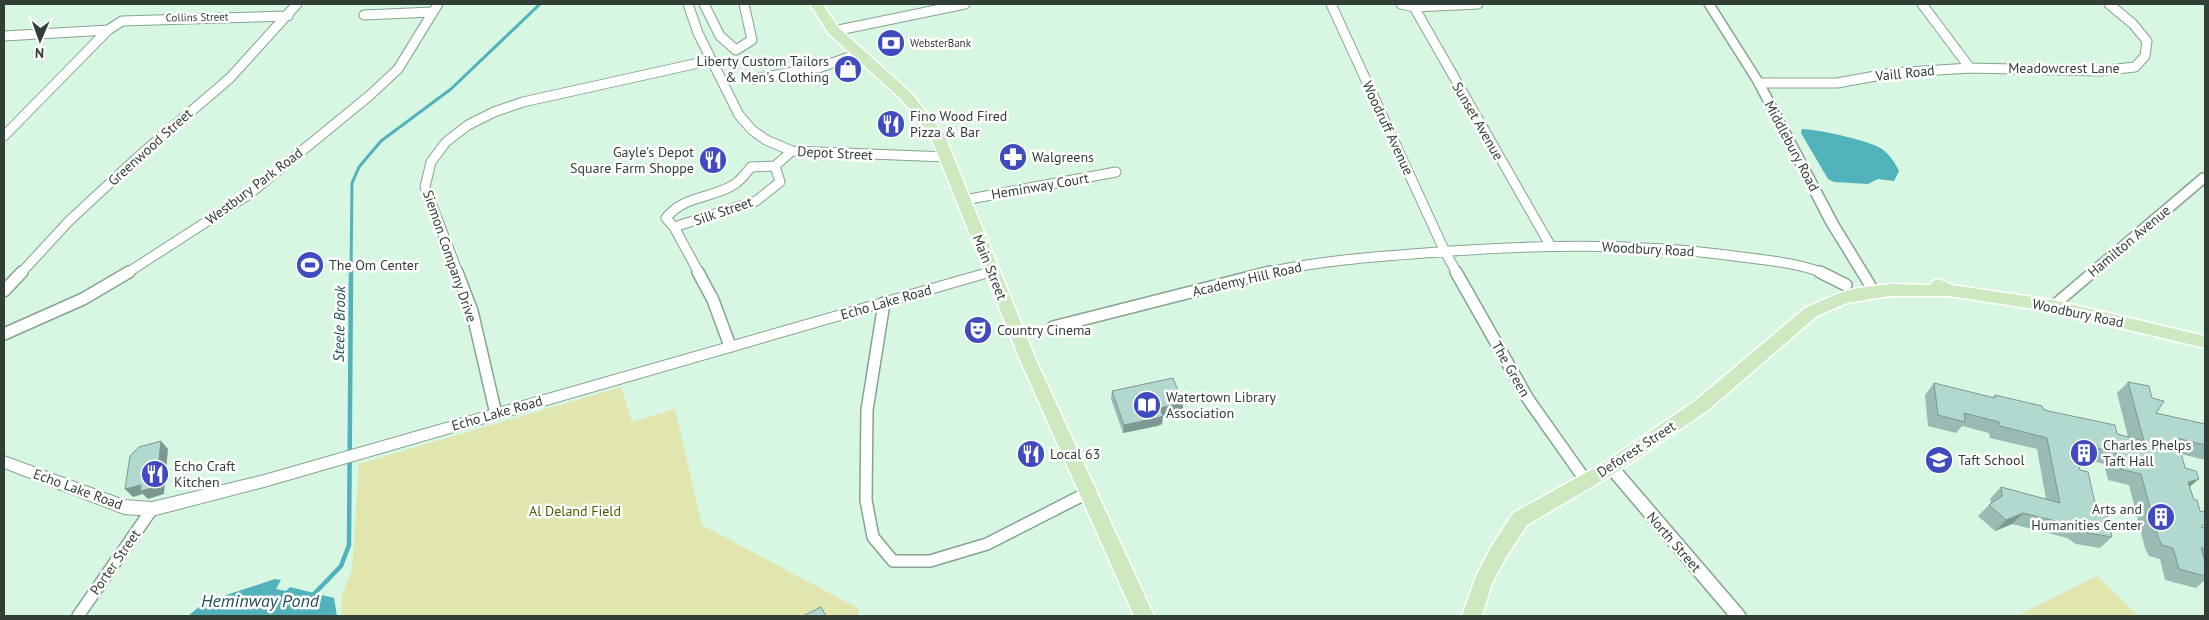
<svg xmlns="http://www.w3.org/2000/svg" width="2209" height="620" font-family="'PT Sans',sans-serif">
<rect width="100%" height="100%" fill="#d8f7e3"/>
<path fill="#e1e5ae" d="M621,387L632,422L675,409L702,525L859,609V616H341L342,595L352,570L359,464Z
M2097,576L2138,616H2017Z"/>
<path fill="#51b2bc" d="M1802,129C1817,129 1871,141 1882,149C1890,155 1895,163 1899,171L1894,181L1878,179L1868,184L1834,182L1828,179L1801,133Z
M275,579L281,580L276,589L286,591L290,587L334,598L337,616L268,615L188,616L205,602Z"/>
<g fill="none" stroke-linecap="round" stroke-linejoin="round">
<path stroke="#51b2bc" stroke-width="3" d="M351,273L352,183L359,167L381,141L451,89L540,4"/>
<path stroke="#51b2bc" stroke-width="4.5" d="M314,594L341,566L349,545L351,272"/>
<defs>
<path id="minor-far1" d="M688,4L698,33L739,115L752,130L766,140L792,151L947,157
M704,4L720,36L736,50
M1331,4L1445,252L1457,273
M1401,4L1414,7L1478,4
M1922,4L1970,68
M1414,7L1550,245
M364,15L433,12
M834,31L965,4
M4,36L108,30
M736,50L752,40L744,4
M754,79L821,67L858,54
M1759,83H1837L1892,73L1970,68L2098,71L2135,67L2145,56L2147,41L2133,24L2109,4
M4,136L108,30L122,21L288,16
M964,200L1116,172
M674,227L666,218C684,195 712,199 735,184C741,180 746,173 751,167L775,166
M21,273L69,221L139,156L230,78L297,4
M127,273L248,195L369,96L398,69L438,4
M458,273L425,187L431,162L446,142L468,125L494,112L523,102L712,60
M699,273L674,227L756,201L780,182L775,166L792,151
M1264,273C1318,261 1370,257 1425,253C1528,245 1631,242 1734,256C1763,260 1795,262 1823,273"/>
<path id="minor" d="M457,272L472,311L496,414
M698,272L713,300L730,346
M1456,272L1528,399L1586,481
M1820,272L1846,285
M4,291L22,272
M884,303L867,410L866,500L873,537L893,561H930L987,544L1087,493
M1053,327L1270,272
M4,334L83,299L129,272
M78,616L152,509"/>
<path id="tertiary" d="M1704,4H1714L1764,83L1838,223L1879,290L1877,293H1869L1826,223L1754,83Z
M2205,173V183L2057,309H2049L2047,306L2049,303L2201,174Z
M1611,461L1616,463L1743,611L1746,616H1729L1606,471L1604,467L1606,463Z"/>
<path id="secondary" d="M991,267L996,269L998,272L996,275L264,487L152,516L124,514L4,468V456L124,500L152,502L264,475Z"/>
<path id="primary" d="M810,4H822L839,28L911,93L944,134L1037,362L1154,616H1134L1021,362L930,135L901,99L829,34Z
M1939,279L1952,285L2053,300L2205,336V348L2053,312L1949,296H1890L1847,303L1817,316L1707,411L1617,472L1527,525L1505,559L1492,583L1482,616H1462L1476,576L1491,547L1513,513L1605,462L1695,401L1805,308L1837,294L1858,288L1890,284L1931,285L1933,281Z"/>
</defs>
<use href="#minor-far1" stroke="#85a390" stroke-width="11"/>
<use href="#minor" stroke="#85a390" stroke-width="14"/>
<use href="#tertiary" stroke="#85a390" stroke-width="3"/>
<use href="#secondary" stroke="#85a390" stroke-width="2"/>
<use href="#primary" stroke="#fff" stroke-width="3"/>
<use href="#minor-far1" stroke="#fff" stroke-width="9"/>
<use href="#minor" stroke="#fff" stroke-width="11"/>
<use href="#tertiary" fill="#fff" fill-rule="evenodd"/>
<use href="#secondary" fill="#fff" fill-rule="evenodd"/>
<use href="#primary" fill="#cee9bf" fill-rule="evenodd"/>
</g>
<path fill="#99bbb3" d="M2128,382L2156,413L2205,424V460L2181,454L2201,527L2205,528V580L2196,588L2165,580L2160,559L2149,556L2145,548L2129,485L2108,480L2104,464L2077,457L2080,470L2097,512L2112,537L2100,548L2076,544L2067,538L2012,524L1995,531L1978,516L1991,503L1990,499L2001,487L2046,499L2037,449L1990,438L1989,433L1962,426L1956,433L1928,426L1925,395L1934,383L1992,398L1995,395L2043,409L2117,434L2128,437L2117,393Z
M1112,391L1183,403V411L1163,415L1162,424L1157,426L1123,433L1111,399Z"/>
<path fill="#7d9892" d="M1183,403V411L1159,416L1160,408Z
M1163,416L1162,424L1157,426L1123,433L1124,425Z
M161,441L168,449L164,494L148,499L143,494L133,497L125,489Z
M2199,479L2186,490L2188,482Z
M2023,513L2012,524L1995,531L2006,520Z"/>
<path fill="#b2d9d0" stroke="#7d9892" d="M1173,378L1183,403L1160,408L1163,416L1157,418L1124,425L1112,391Z
M2128,382L2149,386L2152,398L2164,401L2156,413L2205,424V445L2177,438L2185,468L2196,471L2199,479L2188,482L2194,500H2197L2200,511L2205,512V523L2201,527L2205,528V550L2201,547L2205,562V576L2179,569L2173,548L2162,545L2158,537L2141,474L2120,469L2116,453L2074,442L2080,470L2088,472L2097,512L2107,515L2112,537L2088,533L2079,527L2023,513L2006,520L1989,505L2002,496L2001,487L2060,503L2047,438L2000,426L1999,422L1964,413L1965,422L1938,415L1934,383L1995,398V395L2042,406L2043,409L2048,411L2115,425L2117,434L2144,441Z
M161,441L156,487L140,491L141,485L125,489L130,456L139,447Z
M821,607L826,616H803Z"/>
<defs>
<symbol id="bank-disc" viewBox="-11 -11 22 22"><circle r="9.5" fill="#3f4bbf" stroke="#fff"/><path d="M-6-4H6V4H-6ZM0-2.3a2.3 2.3 0 1 0 0 4.6a2.3 2.3 0 1 0 0-4.6Z" fill="#fff"/></symbol>
<symbol id="shop-disc" viewBox="-11 -11 22 22"><circle r="9.5" fill="#3f4bbf" stroke="#fff"/><path d="M-5-2.5h2.3a2.7 3.5 0 0 1 5.4 0H5L5.5 6h-11ZM-1.5-2.5h3a1.5 2.3 0 0 0-3 0Z" fill="#fff"/></symbol>
<symbol id="restaurant-disc" viewBox="-11 -11 22 22"><circle r="9.5" fill="#3f4bbf" stroke="#fff"/><path d="M-5-6h1v4h1v-4h1v4h1v-4h1v5L-1.5 .5V6h-2V.5L-5-1ZM5-6V6H3V1.5H1.5Q1.5-4 5-6Z" fill="#fff"/></symbol>
<symbol id="pharmacy-disc" viewBox="-11 -11 22 22"><circle r="9.5" fill="#3f4bbf" stroke="#fff"/><path d="M-2-6h4v4h4v4h-4v4h-4v-4h-4v-4h4Z" fill="#fff"/></symbol>
<symbol id="stadium-disc" viewBox="-11 -11 22 22"><circle r="9.5" fill="#3f4bbf" stroke="#fff"/><path d="M0-5a6.5 5 0 1 0 0 10a6.5 5 0 1 0 0-10ZM-3.5-1.8h7v3.6h-7Z" fill="#fff"/></symbol>
<symbol id="theatre-disc" viewBox="-11 -11 22 22"><circle r="9.5" fill="#3f4bbf" stroke="#fff"/><path d="M-5-5.5Q0-4 5-5.5V0Q5 5 0 6Q-5 5-5 0ZM-3.3-2.5H-1v1.5H-3.3ZM1-2.5H3.3v1.5H1ZM-2.8 1Q0 5.5 2.8 1Z" fill="#fff"/></symbol>
<symbol id="library-disc" viewBox="-11 -11 22 22"><circle r="9.5" fill="#3f4bbf" stroke="#fff"/><path d="M-6-4Q-3-5.5-.7-3.5V5Q-3 3-6 4ZM6-4Q3-5.5 .7-3.5V5Q3 3 6 4Z" fill="#fff"/></symbol>
<symbol id="building-disc" viewBox="-11 -11 22 22"><circle r="9.5" fill="#3f4bbf" stroke="#fff"/><path d="M-4-6H4V6H1V3H-1V6H-4ZM-2.5-4.3h1.7v1.8h-1.7ZM.8-4.3h1.7v1.8H.8ZM-2.5-1h1.7V.8h-1.7ZM.8-1h1.7V.8H.8Z" fill="#fff"/></symbol>
<symbol id="school-disc" viewBox="-11 -11 22 22"><circle r="9.5" fill="#3f4bbf" stroke="#fff"/><path d="M0-5L7-2L0 1L-7-2ZM-4 1L0 2.5L4 1V4Q0 6-4 4Z" fill="#fff"/></symbol>
</defs>
<g fill-rule="evenodd">
<use href="#bank-disc" x="875" y="27" width="32" height="32"/>
<use href="#shop-disc" x="832" y="53" width="32" height="32"/>
<use href="#restaurant-disc" x="875" y="108" width="32" height="32"/>
<use href="#pharmacy-disc" x="997" y="141" width="32" height="32"/>
<use href="#restaurant-disc" x="697" y="144" width="32" height="32"/>
<use href="#stadium-disc" x="294" y="249" width="32" height="32"/>
<use href="#theatre-disc" x="962" y="314" width="32" height="32"/>
<use href="#library-disc" x="1131" y="389" width="32" height="32"/>
<use href="#building-disc" x="2068" y="437" width="32" height="32"/>
<use href="#restaurant-disc" x="1015" y="438" width="32" height="32"/>
<use href="#school-disc" x="1923" y="444" width="32" height="32"/>
<use href="#restaurant-disc" x="139" y="458" width="32" height="32"/>
<use href="#building-disc" x="2145" y="501" width="32" height="32"/>
</g>
<g text-anchor="middle" dominant-baseline="central" stroke-width="5" stroke-linejoin="round" paint-order="stroke">
<g font-size="11" fill="#323f37" stroke="#fff">
<text transform="translate(197 17) rotate(-1)">Collins Street</text>
</g>
<g font-size="11" fill="#323f37" stroke="#fff" text-anchor="start">
<text x="910" y="43">WebsterBank</text>
</g>
<g font-size="14" fill="#323f37" stroke="#fff" text-anchor="start">
<text x="829" y="61" text-anchor="end">Liberty Custom Tailors<tspan x="829" dy="16">&amp; Men's Clothing</tspan></text>
<text x="910" y="116">Fino Wood Fired<tspan x="910" dy="16">Pizza &amp; Bar</tspan></text>
<text x="694" y="152" text-anchor="end">Gayle's Depot<tspan x="694" dy="16">Square Farm Shoppe</tspan></text>
<text x="1032" y="157">Walgreens</text>
<text x="329" y="265">The Om Center</text>
<text x="997" y="330">Country Cinema</text>
<text x="1166" y="397">Watertown Library<tspan x="1166" dy="16">Association</tspan></text>
<text x="2103" y="445">Charles Phelps<tspan x="2103" dy="16">Taft Hall</tspan></text>
<text x="1050" y="454">Local 63</text>
<text x="1958" y="460">Taft School</text>
<text x="174" y="466">Echo Craft<tspan x="174" dy="16">Kitchen</tspan></text>
<text x="2142" y="509" text-anchor="end">Arts and<tspan x="2142" dy="16">Humanities Center</tspan></text>
</g>
<g font-size="14" fill="#323f37" stroke="#fff">
<text x="2064" y="68">Meadowcrest Lane</text>
<text transform="translate(1905 73) rotate(-6)">Vaill Road</text>
<text transform="translate(1478 121) rotate(60)">Sunset Avenue</text>
<text transform="translate(1388 128) rotate(65)">Woodruff Avenue</text>
<text transform="translate(1792 146) rotate(62)">Middlebury Road</text>
<text transform="translate(150 147) rotate(-42)">Greenwood Street</text>
<text transform="translate(835 153) rotate(3)">Depot Street</text>
<text transform="translate(254 186) rotate(-37)">Westbury Park Road</text>
<text transform="translate(1040 186) rotate(-10)">Heminway Court</text>
<text transform="translate(723 211) rotate(-19)">Silk Street</text>
<text transform="translate(2129 241) rotate(-40)">Hamilton Avenue</text>
<text transform="translate(1648 249) rotate(3)">Woodbury Road</text>
<text transform="translate(450 256) rotate(71)">Siemon Company Drive</text>
<text transform="translate(990 267) rotate(68)">Main Street</text>
<text transform="translate(1247 279) rotate(-13)">Academy Hill Road</text>
<text transform="translate(886 302) rotate(-16)">Echo Lake Road</text>
<text transform="translate(2078 313) rotate(12)">Woodbury Road</text>
<text transform="translate(1511 369) rotate(60)">The Green</text>
<text transform="translate(497 413) rotate(-16)">Echo Lake Road</text>
<text transform="translate(1636 449) rotate(-33)">Deforest Street</text>
<text transform="translate(78 489) rotate(20)">Echo Lake Road</text>
<text transform="translate(1674 542) rotate(49)">North Street</text>
<text transform="translate(115 562) rotate(-55)">Porter Street</text>
</g>
<g font-size="14" fill="#575902" stroke="#fff">
<text x="575" y="511">Al Deland Field</text>
</g>
<g font-size="15" font-style="italic" fill="#265256" stroke="#fff">
<text transform="translate(339 324) rotate(-89)">Steele Brook</text>
</g>
<g font-size="18" font-style="italic" fill="#265256" stroke="#fff">
<text x="260" y="600">Heminway Pond</text>
</g>
</g>
<rect width="2209" height="620" fill="none" stroke="#323f37" stroke-width="10"/>
<g transform="translate(40 40) rotate(182)" stroke="#ffffff" stroke-width="4" paint-order="stroke">
<path d="M0-4L9 19L0 12L-9 19Z" fill="#323f37"/>
<text y="-8" font-size="14" font-weight="bold" text-anchor="middle" fill="#323f37">N</text>
</g>
</svg>
